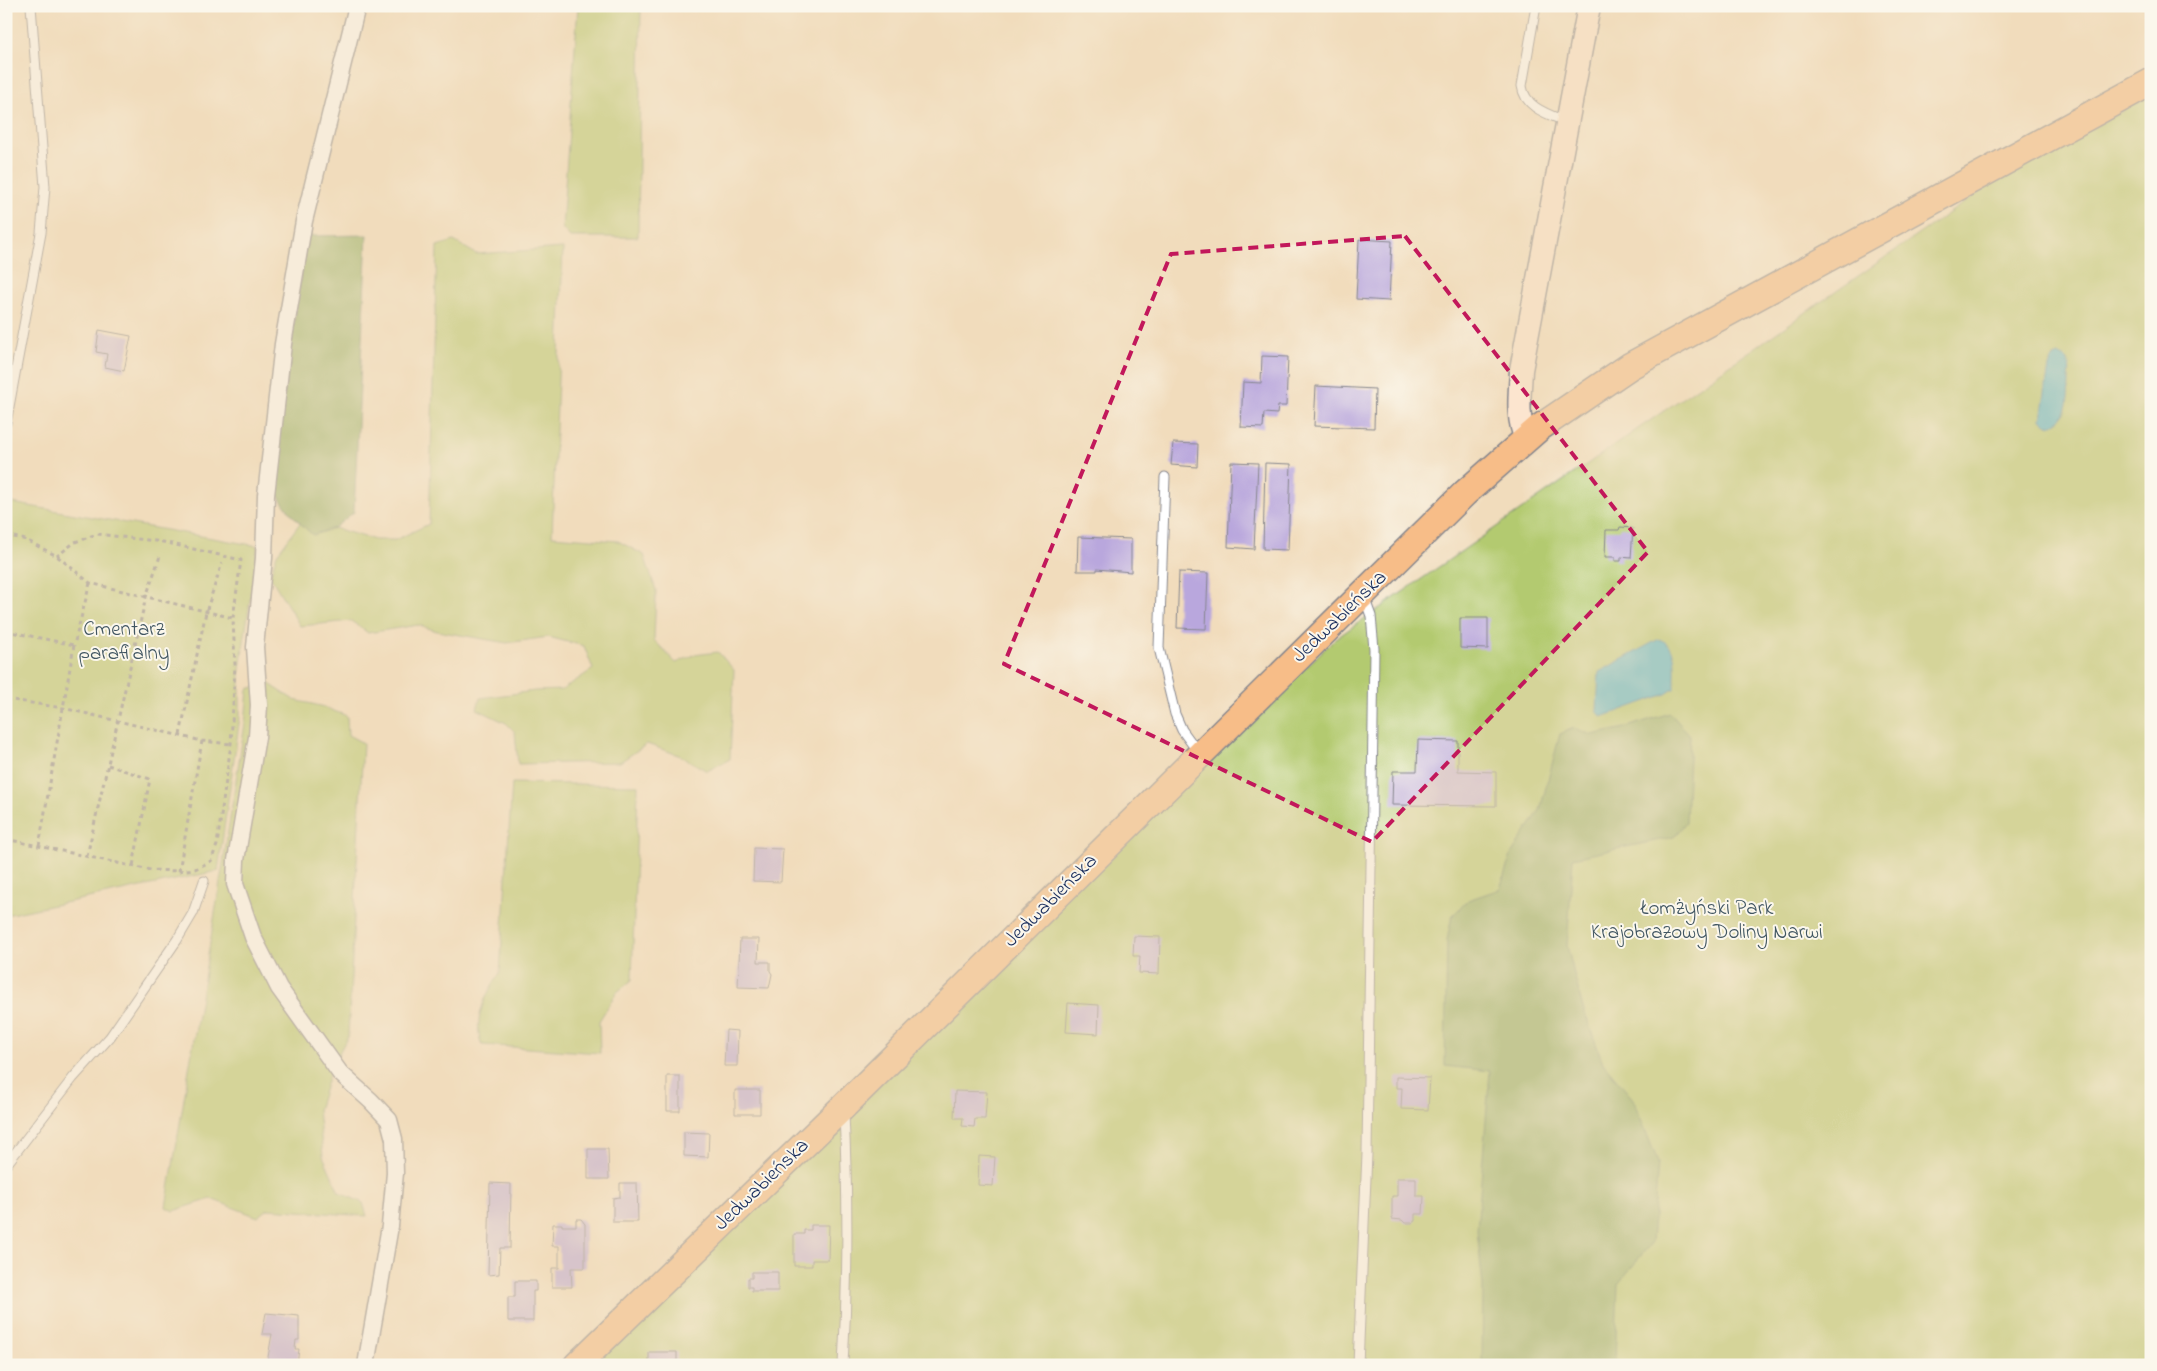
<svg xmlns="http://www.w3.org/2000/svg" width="2157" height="1371" font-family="'Indie Flower',sans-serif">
<rect width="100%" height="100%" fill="#fbf7ec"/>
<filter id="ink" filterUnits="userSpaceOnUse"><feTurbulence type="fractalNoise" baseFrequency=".02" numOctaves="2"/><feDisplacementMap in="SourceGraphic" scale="10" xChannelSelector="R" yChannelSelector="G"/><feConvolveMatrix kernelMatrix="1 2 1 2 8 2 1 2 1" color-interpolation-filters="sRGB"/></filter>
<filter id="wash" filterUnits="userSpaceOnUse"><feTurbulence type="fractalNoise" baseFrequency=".0096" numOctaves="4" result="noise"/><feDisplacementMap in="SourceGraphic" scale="20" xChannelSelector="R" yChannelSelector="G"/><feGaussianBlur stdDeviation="1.12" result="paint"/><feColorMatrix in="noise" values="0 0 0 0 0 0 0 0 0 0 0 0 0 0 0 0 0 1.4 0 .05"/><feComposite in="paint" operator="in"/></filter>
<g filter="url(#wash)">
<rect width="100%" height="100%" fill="#f1dcbc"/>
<path fill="#b3ca6f" stroke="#677c66" d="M578,6H641L638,237H570L562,228Z
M2151,95V1365H576L1335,639L1991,184Z
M454,241L476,254L563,248L552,536L618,541L644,555L656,590L654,640L676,663L694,655L718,652L734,670L730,759L707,771L681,756L647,744L620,762L518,764L515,732L506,723L477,709L480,698L535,691L562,690L593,669L584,646L548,637L507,643L437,631L418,625L368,633L351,621L300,626L270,576L277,554L300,523L313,535L334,528L375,540H395L429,524L437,246Z
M6,502L258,546L240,669V717L218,871L6,915Z
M268,683L294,700L321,706L347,716L348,735L363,743L348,1036L331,1068L318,1110L323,1156L339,1192L363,1203L367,1216L268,1209L258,1217L211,1199L173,1211L166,1207L217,901L245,723L248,689Z
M512,783L638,785L632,980L617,992L599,1021L600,1053L482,1045C472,1021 486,993 500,973Z"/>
<path fill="#8eae62" stroke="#546e60" d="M367,235L354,512L334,528L313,535C296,520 280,504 272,482L306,236Z
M1670,713L1690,735L1686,822L1674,837L1573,858L1567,946L1582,1005L1603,1063L1633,1099L1658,1162L1652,1242L1618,1284L1615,1365H1482L1483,1286L1477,1230L1490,1071L1445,1066L1447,940L1452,916L1468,900L1500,889L1511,854L1540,810L1560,734L1574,728L1592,735L1621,729Z"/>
<path fill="#4fb6cd" stroke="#357296" d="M2059,355C2063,357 2067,358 2068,363C2071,368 2069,377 2069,383C2068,399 2068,423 2048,425L2041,419L2049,366L2054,357Z
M1659,639C1680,647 1674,668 1675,688L1666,694L1602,717L1597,711L1599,672Z"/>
<g id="blocks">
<path fill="#b9a7dd" d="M1359,239L1392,241L1389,301L1356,299Z
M99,330L131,336L124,371L105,367L107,354L96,352Z
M1262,356L1288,357L1286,406H1278L1277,414L1264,413L1263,428L1241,427L1243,382L1261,383Z
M1316,386L1375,389L1374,428L1314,426Z
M1173,443L1198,444L1197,467L1171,465Z
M1231,462L1258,463L1254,549L1228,547Z
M1265,463L1291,464L1288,550L1263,549Z
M1620,527L1633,528L1631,558L1621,557V561H1615V557H1605L1606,530H1619Z
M1078,537L1131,539V572L1097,569V571H1077Z
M1179,572L1208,573L1206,629L1177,628Z
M1460,618H1488V649L1460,648Z
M1418,740L1458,741V771L1496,772V806L1392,805L1393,771H1417Z
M754,848L783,849L781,882L753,881Z
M1134,936L1160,937L1159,974L1139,973L1140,956H1133Z
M740,939H759L758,962H770V971L772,974L769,988L738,987Z
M1068,1003L1099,1005L1098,1034L1066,1032Z
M726,1030L738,1031L737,1066H724Z
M667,1076H680V1111H667Z
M1396,1077L1430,1078L1428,1110L1401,1109L1402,1088H1396Z
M735,1090H760V1114H735Z
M955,1091L987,1092L985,1119H975L974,1127L962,1126L963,1118H954Z
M684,1132L709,1133L708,1157L684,1156Z
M588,1149H608L609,1179H588Z
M979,1156L995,1157L993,1186L978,1185Z
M1397,1178H1416V1196H1424L1423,1214H1415V1221L1412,1223H1405L1402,1220L1392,1219V1196H1397Z
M490,1183L511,1184L510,1248H500L499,1274L488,1275Z
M620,1183H637L638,1222H613V1198L620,1197Z
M576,1219H581L585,1224V1268H571L572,1287H552V1268H559V1246H552L553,1224H562V1226H576Z
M811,1225H829L828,1260H812V1266H794V1234H804V1230H811Z
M752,1272H778V1291H752V1287H748V1278H752Z
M515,1281H536V1291H533V1321H508V1297H515Z
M266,1313L299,1316V1340H296L295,1349H299L297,1365L267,1363L272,1334H262Z
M649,1352H677V1365H649Z"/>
</g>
</g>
<g filter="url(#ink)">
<use href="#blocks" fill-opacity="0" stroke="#86868d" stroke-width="1"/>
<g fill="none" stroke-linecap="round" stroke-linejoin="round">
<defs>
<path id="lane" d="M1536,6L1522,86C1525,108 1548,114 1567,122
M6,423L41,233L45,187L31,6
M1165,477L1159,648L1175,714L1182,730L1198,752
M6,1165L73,1078L110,1037L177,940L193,913L204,881
M843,1365C848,1282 848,1197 844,1114
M1358,1365L1367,1154L1374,649L1371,616L1364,597"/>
<path id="street" d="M357,6L304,221L283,344L266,495L264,558L255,647L259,705L257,737L236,860L235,884L253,937L279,988L340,1073L371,1101L389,1120L394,1139L395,1173L390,1226L366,1365"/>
<path id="secondary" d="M1526,439C1516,417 1520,394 1521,370L1589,6"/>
<path id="primary" d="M577,1365L843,1107L1465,493L1539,428L1630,366L2151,82"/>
</defs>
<use href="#lane" stroke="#86868d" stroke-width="11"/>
<use href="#street" stroke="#86868d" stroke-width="19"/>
<use href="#secondary" stroke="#86868d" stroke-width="25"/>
<use href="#primary" stroke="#86868d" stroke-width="29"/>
<path stroke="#86868d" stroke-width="3" stroke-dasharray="4 4" stroke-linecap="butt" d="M6,535L26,540L57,556L90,583L233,618
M6,631L74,645
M6,699L63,708L202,741L231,744
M180,735L206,612L222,563
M108,765L150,779L133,866
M6,839L150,870L179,871L195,869L211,861L217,845L231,744L235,665L233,618L241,560L163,542L97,534L75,542L57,556
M39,846L74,645L90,583
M87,856L146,597L160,556
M179,871L202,741"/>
<use href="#lane" stroke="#fff" stroke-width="9"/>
<use href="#street" stroke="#fff" stroke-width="16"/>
<use href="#secondary" stroke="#fce5cf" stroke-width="22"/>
<use href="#primary" stroke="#f7bd88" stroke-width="26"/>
</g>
</g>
<path d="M0 0H2157V1371H0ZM1405,236L1648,552L1372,842L1004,664L1171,254Z" fill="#f1dcbc" fill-opacity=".55" fill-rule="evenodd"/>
<path fill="none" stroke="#c2185b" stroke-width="4" stroke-dasharray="10 6" stroke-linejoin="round" d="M1405,236L1648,552L1372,842L1004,664L1171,254Z"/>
<g text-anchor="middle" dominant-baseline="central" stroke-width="4" stroke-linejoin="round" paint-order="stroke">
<g font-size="21" fill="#1b2f5e" stroke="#fbf7ec">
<text transform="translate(1340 617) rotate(-44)">Jedwabieńska</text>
<text transform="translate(1051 901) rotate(-45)">Jedwabieńska</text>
<text transform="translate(762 1185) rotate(-44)">Jedwabieńska</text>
</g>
<g font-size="21" fill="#415662" stroke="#fbf7ec">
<text x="124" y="630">Cmentarz<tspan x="124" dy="24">parafialny</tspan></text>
<text x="1707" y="909">Łomżyński Park<tspan x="1707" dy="24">Krajobrazowy Doliny Narwi</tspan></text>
</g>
</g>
<rect width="2157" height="1371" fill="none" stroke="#fbf7ec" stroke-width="25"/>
</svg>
